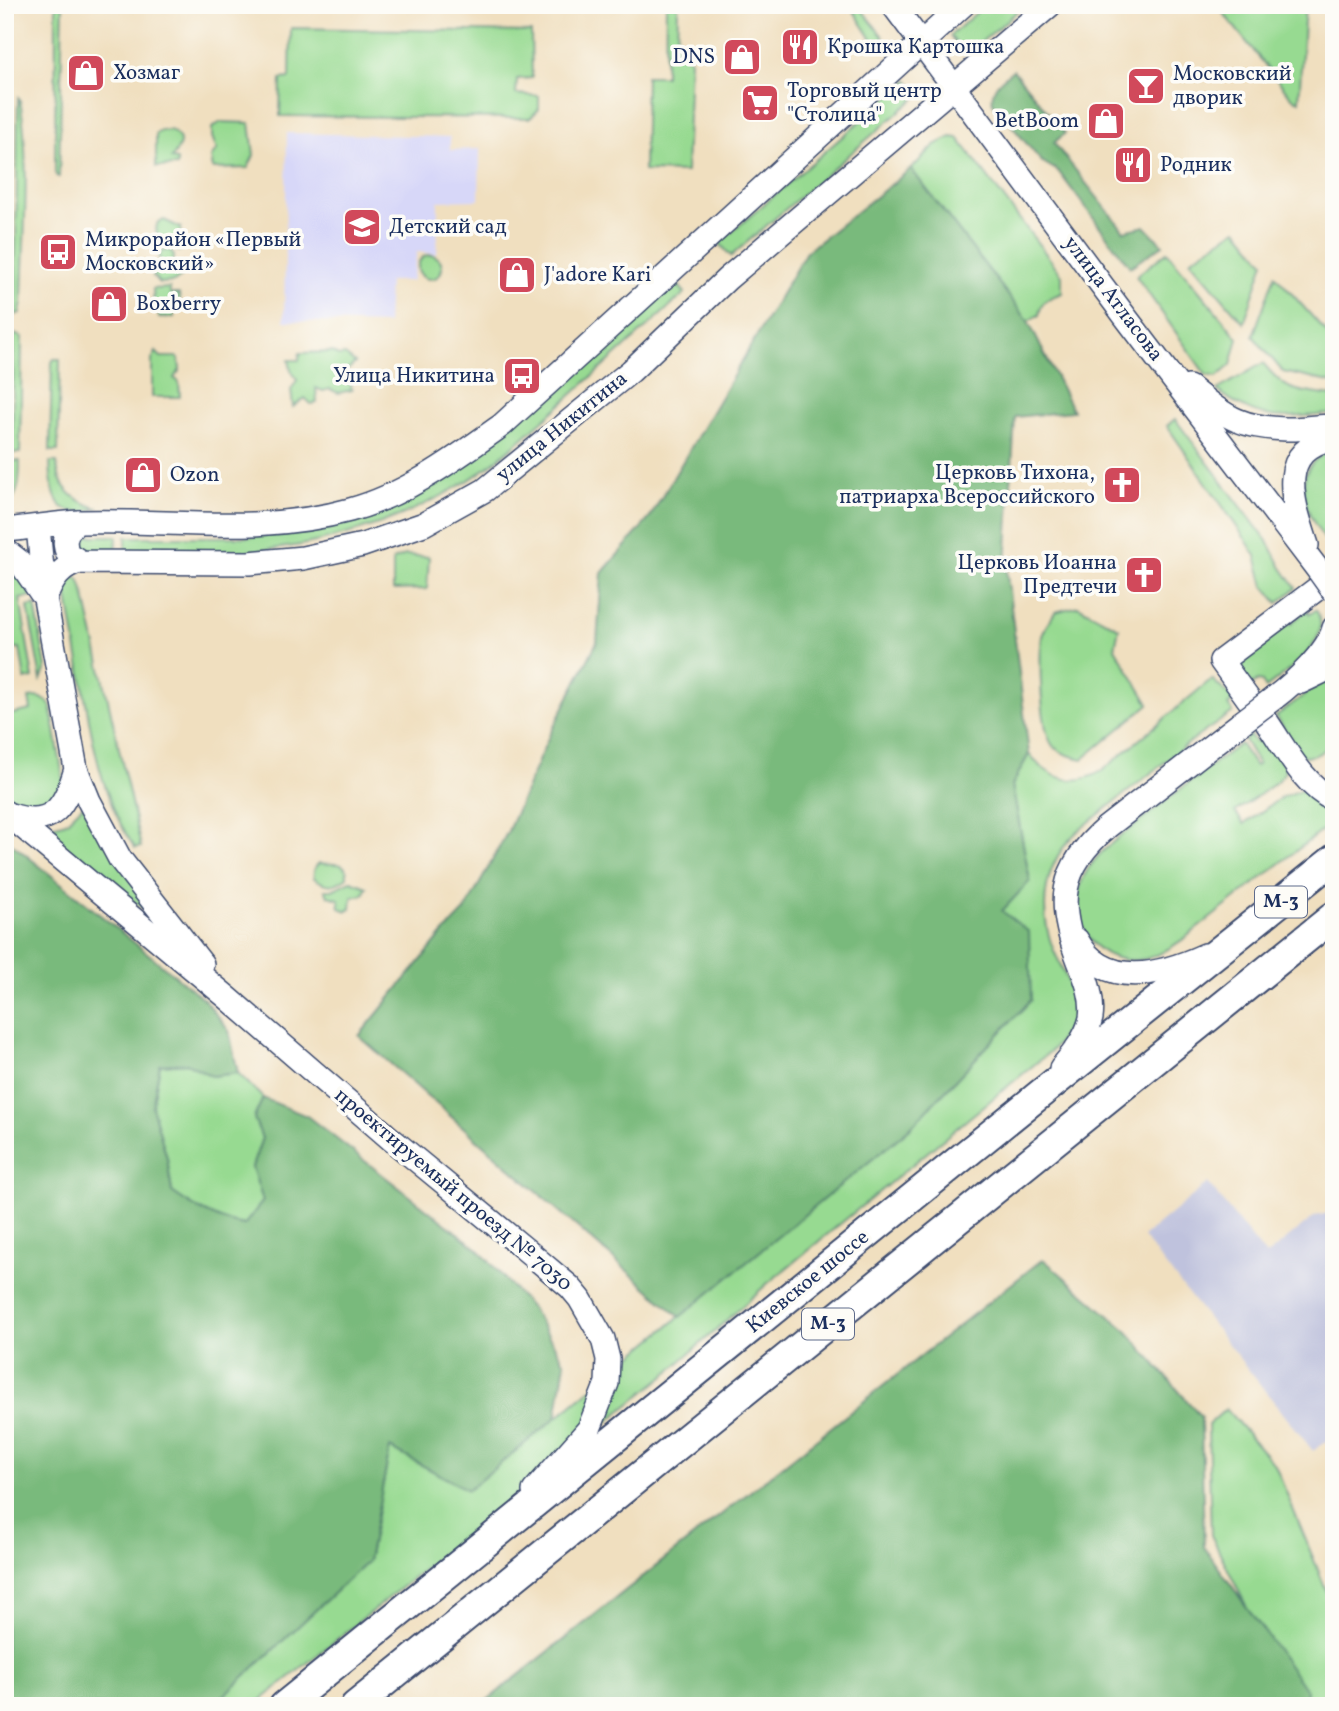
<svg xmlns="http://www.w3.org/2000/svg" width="1339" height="1711" font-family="Vollkorn,serif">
<rect width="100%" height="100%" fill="#fdfcf7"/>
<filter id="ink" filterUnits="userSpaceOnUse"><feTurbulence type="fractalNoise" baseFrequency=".0143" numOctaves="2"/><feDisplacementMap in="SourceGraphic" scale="14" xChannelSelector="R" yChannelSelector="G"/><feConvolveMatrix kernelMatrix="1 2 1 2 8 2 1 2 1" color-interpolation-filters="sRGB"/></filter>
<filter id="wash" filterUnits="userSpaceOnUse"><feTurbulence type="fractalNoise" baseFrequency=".00686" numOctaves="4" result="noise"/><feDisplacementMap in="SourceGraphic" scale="28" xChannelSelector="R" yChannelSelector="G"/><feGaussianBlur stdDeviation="1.57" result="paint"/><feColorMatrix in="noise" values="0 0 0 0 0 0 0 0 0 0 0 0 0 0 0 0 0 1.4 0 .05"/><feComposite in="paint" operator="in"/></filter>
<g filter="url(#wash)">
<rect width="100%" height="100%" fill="#f0dfbf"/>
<path fill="#d7d7f8" d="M287,133L450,137V150L480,149L479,200L438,201L437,254L417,252L412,281H389L387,324L284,321Z"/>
<path fill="#bfc2dd" d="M1208,1183L1266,1256L1315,1216L1334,1212V1435L1313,1451L1143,1237Z"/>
<path fill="#97da91" stroke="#598478" stroke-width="2" d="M56,5H63L59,177H57L55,173Z
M666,5H678L677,50L690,59L686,172L644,171L646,76H665Z
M850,5H858L884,38L875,44Z
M985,5H1025L966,55L950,36Z
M1220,5H1305L1299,101L1292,98L1219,8Z
M291,28L531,32L532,78L517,79L516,94L539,96V109L530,118L280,116L281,79L290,78Z
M908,80L920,94L731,256L719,243Z
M18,98L20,100C31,161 23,240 22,303L20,313L15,315Z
M221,122L250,123L254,155L248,168L213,169L211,157L217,150L212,137V128Z
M170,130C186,139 180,147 171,159L177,160V166L156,167V134L161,131Z
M951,137L958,138L1062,275V293C1049,298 1041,300 1039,315L1028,321L911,169L935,145Z
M164,220L181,228V237L178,243L181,250L178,251L174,247H162C160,238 153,232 158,222Z
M1237,229L1264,262L1244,323L1190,260Z
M170,250L174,256L172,269L180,270L182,276L174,282L159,283L153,276L154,273L162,269L159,256L162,251Z
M1167,252L1238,338L1231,365L1217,377L1206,375L1136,276Z
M418 267a12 12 0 1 1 24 0a12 12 0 1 1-24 0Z
M1275,275L1334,341V383L1283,372L1253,336Z
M675,281L685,293C639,334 593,376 547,417C520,440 494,465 464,483C415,513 358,534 301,545C244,555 184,552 126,552V537H246L298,532L347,521L410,496Z
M170,288V294H179L180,307L174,308V317L159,318L158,309H154L153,289Z
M14,334L22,337L20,453H12Z
M156,352L161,357H176L179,359L180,370L174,378L179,382L180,397H152V360Z
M333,352L338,356L345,355L355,363L345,372L349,378L352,390L338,393L330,389L323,391L316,388L317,403L311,404L305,398L293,407L291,390L297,380L291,370L289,360H299L300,353Z
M54,359H60L58,451H50L52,362Z
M1263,363C1289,395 1295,390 1334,396V414C1280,417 1262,425 1217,390Z
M1175,419L1270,545L1282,568L1296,588L1278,603L1264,586L1256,556L1246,540L1167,426Z
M1334,449V546L1331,547C1305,516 1284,468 1334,449Z
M11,461H20C20,478 20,497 5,507V488L11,477Z
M50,462H57C57,487 75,501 97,508C56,523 51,494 50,462Z
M74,536H117L116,551H77Z
M405,555L429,557L427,589L393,590V560Z
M5,556L32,596L20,599L33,678L25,680L20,648L5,651Z
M76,576L80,581L85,597L141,847L135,848C102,800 92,741 83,685C77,651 71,618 66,584Z
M35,605L46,668L41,680L28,607Z
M1078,606L1119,628L1115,648L1149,704L1083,759C1072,757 1061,754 1053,746C1040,730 1039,658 1042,636C1044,628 1051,619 1055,612Z
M1306,610L1310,614L1316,610C1335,641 1287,671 1266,688L1262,682L1258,681L1252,685C1246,676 1235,669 1242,658L1284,624H1291Z
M1334,676V742L1318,754L1306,757L1301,755L1276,716L1315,687Z
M1213,680L1234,700L1228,705L1233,712L1194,739L1078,831C1044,862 1037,909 1054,951C1061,967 1071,984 1073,1002C1076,1020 1064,1037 1052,1050L767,1284L669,1372L254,1706H213L368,1561L390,1447L469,1489L909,1129L1031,1000L1001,911L1030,881L1012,785L1029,754C1049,779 1073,788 1102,771L1208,682Z
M39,697L48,702L51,707L64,783L45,807C27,810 19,805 5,794V724L9,723L8,715L31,710L29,698Z
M1250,735L1255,742L1263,738L1273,752L1277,753C1281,759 1287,765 1284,773C1280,783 1245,804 1235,812L1244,824L1282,797L1303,789L1334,809V821L1185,938C1170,948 1155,959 1137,960C1088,964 1062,909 1088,869C1102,848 1123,834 1143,819C1175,793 1207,768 1240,744L1255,766L1258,764L1244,740Z
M83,805L164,925L42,829L66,822Z
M319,863C331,866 348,858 347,877C334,887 328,887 314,878C313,872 314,867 319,863Z
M351,881L367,887L363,895L352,897L351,909L347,911L340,908L339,899L328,896L325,890H332Z
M187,1063L212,1076L238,1073L263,1098L254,1118L262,1138L252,1167L263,1201L244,1225C217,1221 194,1208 172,1192L167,1158L152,1107L160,1065Z
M1226,1409L1275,1465L1334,1609V1706H1296L1211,1535L1208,1425Z"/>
<path fill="#79ba7b" stroke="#4a746c" stroke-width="2" d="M1013,70L1065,133L1054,143L1124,231L1145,226L1163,245L1130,267L1058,171L1041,161L993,103C990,87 1001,80 1013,70Z
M911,169L1028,321L1073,411L1015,417L1006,566L1029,754L1012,785L1030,881L1002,911L1029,932L1031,1000L909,1129L680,1317L359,1036L441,936L465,911L508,831L549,736L597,642L602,573L649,519L806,252Z
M5,838L204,999L229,1031L238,1073L212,1076L187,1063L160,1065L152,1107L167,1158L172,1192C194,1208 217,1221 244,1225L263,1201L252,1167L262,1138L254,1118L263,1098L307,1116L478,1249L532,1309L565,1363L556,1418L468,1490L390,1448L368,1561L213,1706H5Z
M1043,1259L1128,1332L1201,1417L1204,1547L1306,1690L1305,1706H480Z"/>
</g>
<g filter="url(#ink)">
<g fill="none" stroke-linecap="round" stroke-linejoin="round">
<defs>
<path id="secondary" d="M893,5L1124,315L1319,571
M1189,387C1229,419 1241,429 1295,429C1308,428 1321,426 1334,426
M78,522C66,530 62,541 68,554L81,562
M38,527L45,599L76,769L89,801L120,859L202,964
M5,530C30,528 55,523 79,522C170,519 261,535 350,510C406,495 456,458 502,425L963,5
M1307,545C1294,505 1273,450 1334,438
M5,550L19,561L41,593
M45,599C52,580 61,566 81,562L249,563L303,558L363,545L424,524L485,490L631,371L727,279L1050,5
M1301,682L1334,666
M1274,698C1294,683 1328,652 1334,628
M1249,700L1221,661L1334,576
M1267,722C1285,748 1304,786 1334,800
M5,812L228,998L391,1139L526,1250L570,1287L580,1299L603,1339L608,1359L607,1383L589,1429L534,1491
M11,815C53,829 65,806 76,769
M1077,940C1105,991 1163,974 1205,955
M1061,1068C1073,1054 1087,1037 1091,1018C1094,998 1086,979 1079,961C1056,904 1059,868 1107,827L1241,723"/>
<path id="highway" d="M284,1706L1039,1095L1334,859
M355,1706L1334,916"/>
</defs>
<use href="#secondary" stroke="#3b496d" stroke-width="26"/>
<use href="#highway" stroke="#3b496d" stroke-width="32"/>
<use href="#secondary" stroke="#fff" stroke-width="23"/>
<use href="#highway" stroke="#fff" stroke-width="28"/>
<defs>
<path id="secondary-bridge" d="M1319,571L1334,592
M1241,723L1274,698"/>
</defs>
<use href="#secondary-bridge" stroke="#3b496d" stroke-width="26" stroke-linecap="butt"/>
<use href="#secondary-bridge" stroke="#fff" stroke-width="23"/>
</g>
</g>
<defs>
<symbol id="restaurant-square" viewBox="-11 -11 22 22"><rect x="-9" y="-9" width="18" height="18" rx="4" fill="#d1495b" stroke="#fdfcf7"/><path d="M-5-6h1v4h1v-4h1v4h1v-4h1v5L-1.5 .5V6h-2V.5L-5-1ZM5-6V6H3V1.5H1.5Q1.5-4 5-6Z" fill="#fff"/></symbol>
<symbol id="shop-square" viewBox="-11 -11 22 22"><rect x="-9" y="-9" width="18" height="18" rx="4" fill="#d1495b" stroke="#fdfcf7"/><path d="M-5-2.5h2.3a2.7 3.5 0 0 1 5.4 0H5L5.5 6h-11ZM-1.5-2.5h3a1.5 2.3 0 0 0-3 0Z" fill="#fff"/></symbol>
<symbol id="bar-square" viewBox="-11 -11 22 22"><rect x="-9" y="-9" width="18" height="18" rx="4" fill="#d1495b" stroke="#fdfcf7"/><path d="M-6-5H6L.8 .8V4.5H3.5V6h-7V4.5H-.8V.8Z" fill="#fff"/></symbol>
<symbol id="supermarket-square" viewBox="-11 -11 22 22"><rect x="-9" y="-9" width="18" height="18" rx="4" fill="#d1495b" stroke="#fdfcf7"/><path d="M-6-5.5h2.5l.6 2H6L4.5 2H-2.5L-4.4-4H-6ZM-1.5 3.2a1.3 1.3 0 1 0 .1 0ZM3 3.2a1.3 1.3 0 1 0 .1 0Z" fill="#fff"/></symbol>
<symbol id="school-square" viewBox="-11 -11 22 22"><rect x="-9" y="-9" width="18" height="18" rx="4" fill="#d1495b" stroke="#fdfcf7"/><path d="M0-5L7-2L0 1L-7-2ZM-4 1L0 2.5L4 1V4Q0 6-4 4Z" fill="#fff"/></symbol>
<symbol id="bus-square" viewBox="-11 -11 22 22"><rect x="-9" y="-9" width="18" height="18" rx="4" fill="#d1495b" stroke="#fdfcf7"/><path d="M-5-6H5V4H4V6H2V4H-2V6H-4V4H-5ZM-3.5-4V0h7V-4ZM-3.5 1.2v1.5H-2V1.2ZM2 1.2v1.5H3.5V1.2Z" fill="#fff"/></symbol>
<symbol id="church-square" viewBox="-11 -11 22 22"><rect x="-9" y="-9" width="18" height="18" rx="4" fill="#d1495b" stroke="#fdfcf7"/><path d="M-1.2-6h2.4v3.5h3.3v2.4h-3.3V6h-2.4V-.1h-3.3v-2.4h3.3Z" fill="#fff"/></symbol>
</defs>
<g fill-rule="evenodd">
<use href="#restaurant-square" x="778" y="25" width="44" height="44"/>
<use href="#shop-square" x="720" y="35" width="44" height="44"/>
<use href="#shop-square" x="64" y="51" width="44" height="44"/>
<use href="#bar-square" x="1124" y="64" width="44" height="44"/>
<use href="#supermarket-square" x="738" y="81" width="44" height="44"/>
<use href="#shop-square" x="1084" y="99" width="44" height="44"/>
<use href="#restaurant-square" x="1111" y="143" width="44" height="44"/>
<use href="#school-square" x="340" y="205" width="44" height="44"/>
<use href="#bus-square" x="36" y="230" width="44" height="44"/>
<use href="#shop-square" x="495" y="253" width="44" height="44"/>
<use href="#shop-square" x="87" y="282" width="44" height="44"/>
<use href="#bus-square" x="500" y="354" width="44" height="44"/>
<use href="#shop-square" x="121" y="453" width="44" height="44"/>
<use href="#church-square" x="1100" y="463" width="44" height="44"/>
<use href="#church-square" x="1122" y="553" width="44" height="44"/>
</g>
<g text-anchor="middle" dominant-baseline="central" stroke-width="7" stroke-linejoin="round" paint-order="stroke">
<g fill="#fdfcf7" stroke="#5f6c8c" stroke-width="2">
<rect x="1255" y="886.5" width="52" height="31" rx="5"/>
<rect x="802" y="1308.5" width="52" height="31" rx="5"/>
</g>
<g font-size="19" font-weight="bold" fill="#1b2f5e">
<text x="1281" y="902">М-3</text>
<text x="828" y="1324">М-3</text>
</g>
<g font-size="21" fill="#1b2f5e" stroke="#fdfcf7" text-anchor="start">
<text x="827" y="47">Крошка Картошка</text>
<text x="715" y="57" text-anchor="end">DNS</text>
<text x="113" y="73">Хозмаг</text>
<text x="1173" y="74">Московский<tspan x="1173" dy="24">дворик</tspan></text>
<text x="787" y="91">Торговый центр<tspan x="787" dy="24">"Столица"</tspan></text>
<text x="1079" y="121" text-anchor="end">BetBoom</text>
<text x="1160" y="165">Родник</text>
<text x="389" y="227">Детский сад</text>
<text x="85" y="240">Микрорайон «Первый<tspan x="85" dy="24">Московский»</tspan></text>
<text x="544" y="275">J'adore Kari</text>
<text x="136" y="304">Boxberry</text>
<text x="495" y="376" text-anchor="end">Улица Никитина</text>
<text x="1095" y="473" text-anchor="end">Церковь Тихона,<tspan x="1095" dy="24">патриарха Всероссийского</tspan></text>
<text x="170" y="475">Ozon</text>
<text x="1117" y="563" text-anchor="end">Церковь Иоанна<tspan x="1117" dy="24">Предтечи</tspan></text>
</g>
<g font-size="21" fill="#1b2f5e" stroke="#fdfcf7">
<text transform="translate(1113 299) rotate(53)">улица Атласова</text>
<text transform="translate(562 427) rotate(-39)">улица Никитина</text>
<text transform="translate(453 1190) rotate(40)">проектируемый проезд № 7030</text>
<text transform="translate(808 1282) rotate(-39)">Киевское шоссе</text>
</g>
</g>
<rect width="1339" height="1711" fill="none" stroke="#fdfcf7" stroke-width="28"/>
</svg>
